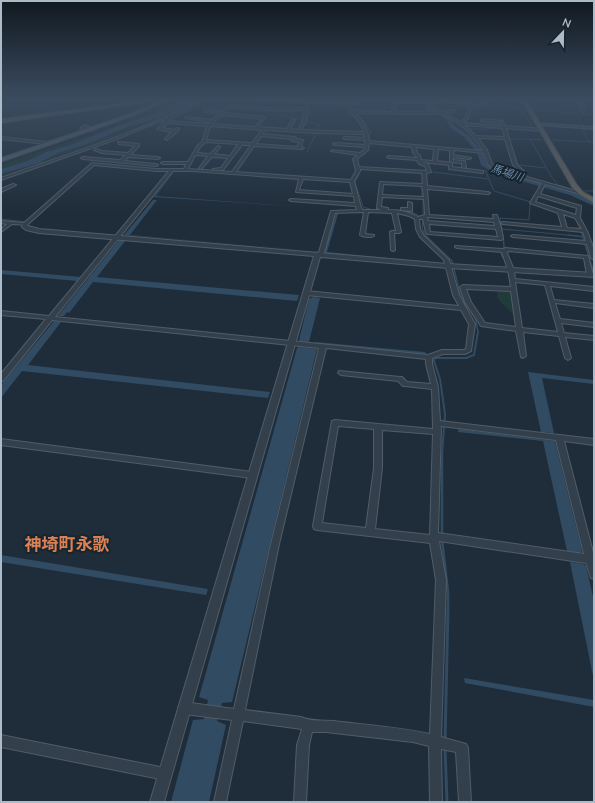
<svg xmlns="http://www.w3.org/2000/svg" width="595" height="803" font-family="'Nunito Sans','Noto Sans JP',sans-serif">
<rect width="100%" height="100%" fill="#1f2d3a"/>
<path fill="#213a3b" d="M1,100H37L10,112L1,111Z
M175,100H183L175,105L146,117L123,124L73,144L46,152L27,161L1,169V165C59,143 121,129 175,100Z
M193,100H200L173,114L109,139L1,177V174L39,163L58,153L85,145L130,126L152,120L189,104Z
M498,290H512L516,315H513C508,308 501,304 497,297Z"/>
<path fill="#314b62" d="M183,100H193L189,104L176,110L152,120L130,126L85,145L58,153L39,163L1,174V169L27,161L46,152L73,144L123,124L146,117L175,105Z
M175,171L156,196L289,206L154,197Z
M153,200H157L130,235L315,251L124,235Z
M336,214H338L327,252L440,263L324,253Z
M119,240H126L97,277L299,295L297,301L93,282L69,313L67,312L64,316H58Z
M1,270L81,277L77,281L1,274Z
M313,297L320,298L309,342L300,341L299,340L309,299Z
M54,321L61,322L28,365L270,392L268,398L22,371L1,398V385Z
M315,342L425,352L426,354L315,343Z
M299,347L317,349L232,702L222,703L217,721L226,725L209,802H171L193,720L204,719L208,700L199,697L297,348Z
M528,372L594,380V384L542,378L554,433L541,432Z
M458,429L555,441L582,551L580,553L567,551L543,441L458,432Z
M1,555L208,589L206,595L1,562Z
M570,562L583,564L586,566L594,601V681Z
M464,678L594,700V707L465,683Z"/>
<g fill="none" stroke-linecap="round" stroke-linejoin="round">
<path stroke="#314b62" stroke-width="1" d="M334,100L339,103
M499,100V105L527,110
M567,100L574,113
M281,102L276,110L278,114L320,125L307,152
M341,104L344,106
M350,109H383L389,106L386,101L379,100
M534,110L594,115
M356,113L362,118L371,133C367,139 372,144 364,155
M473,113H489L488,112L493,109L492,107H504
M576,113L583,126
M508,126L529,128L532,126L521,110
M583,130L589,142
M472,131L470,129H488L499,127
M530,139L542,140
M509,140L508,139H530L551,176L558,185L571,189
M553,140L594,142
M512,148L518,165L546,168
M485,170L494,191L531,202L534,195
M433,172L488,179
M359,175L355,182L363,207L373,210
M422,186V191
M584,191H594
M537,192L539,186
M422,193V197
M423,199V214
M394,210C405,210 416,211 423,220L422,227L425,236
M575,218L583,236
M1,219L26,222
M502,229L500,218L529,220L530,204
M503,236L502,229L578,236"/>
<path stroke="#314b62" stroke-width="1.5" d="M425,235L452,261L460,293L476,320L478,333
M568,235L584,237
M582,235L594,273
M502,250L504,247L503,235
M501,253L503,258"/>
<path stroke="#314b62" stroke-width="2" d="M442,455L445,414L440,379L434,361L435,358H466L474,355L478,332"/>
<path stroke="#314b62" stroke-width="2.5" d="M442,535V454
M442,539L448,592V609"/>
<path stroke="#314b62" stroke-width="3" d="M445,741L448,608
M445,749L447,802"/>
<path fill="#314b62" fill-rule="evenodd" d="M425,100H430V107L449,116L455,126L468,135L483,152L486,163L498,171L576,191L594,201V206L570,195L494,173L481,165L477,152L464,137L451,128L445,118L425,109Z"/>
<defs>
<path id="minor" d="M100,100H105L103,101Z
M141,100H147L145,101Z
M202,100H205L168,121L208,124L211,122L185,118L187,117L212,120L220,113L205,112L204,110L222,111L229,105L279,109L307,108L309,109L306,122L301,130L364,132C359,116 350,116 344,104L245,100L356,102L358,100H360L358,104H347L353,111L392,112L393,101L395,100H415L431,101V100L454,101L471,105L485,104L486,106L472,107L468,119L463,123L502,126L501,123L481,121L482,119L503,121L505,126L542,129L541,131L506,128L517,165L524,171L527,177L583,193L581,194L545,184L540,194L581,206L580,218L588,233L594,250V260L591,258L587,244L513,237L511,236L513,235L586,241L583,232L503,224L501,223L503,222L562,227L558,213L530,203L542,183L494,170L488,164L484,153L454,150L453,155L471,158L469,159L453,157V160L465,161L466,167L464,168L462,167V163L450,162V150L438,149L437,161L452,163V167L483,171V173H482L449,169V165L422,162L428,164L431,172L426,173L427,186L488,192L490,193L488,194L427,189L429,215L494,219L493,215H497L501,228L503,239L501,240L428,234L426,233L423,219H419L420,229L424,236L449,260L459,295L475,324L471,351L465,354H443L432,358V364L438,387L440,421L594,439V445L564,441L594,556V579L591,578L586,563L439,541L446,580L441,737L466,744L468,748L471,802H459L456,752L441,749L442,802H430L429,746L413,742L326,732H312L309,745L306,802H294L297,745L302,729L243,721L226,802H214L232,720L184,714L180,712L178,708L180,704L184,702L234,709L271,544L319,348L52,320L3,381H1V374L46,319L1,315V311L49,316L169,171H156L94,165L27,225L12,224L1,232V229L7,224L1,223V221L24,223L92,163L156,169H184L186,164H163L161,163L163,162H188L198,145L202,142L207,126L168,123L162,128L174,130L177,128L179,129L177,132L167,140L165,139L172,132L157,129L164,123L163,121L168,118L114,140L1,180V178C68,154 138,133 202,100ZM434,101L454,103L469,107L465,119L460,122L444,113L454,112L455,110L441,111L435,108ZM396,102L431,103V108L437,111L396,112ZM230,107L279,111L305,110L302,122L298,130L290,129L295,120L293,119L287,129L258,127L265,117L223,113ZM355,113L429,114C433,114 438,112 441,114C457,119 475,137 483,151L369,141C368,130 364,121 355,113ZM221,115L262,119L255,127L212,124ZM464,125L502,128L505,137L476,136ZM210,126L262,130L252,143L206,140ZM265,130L315,133L364,134L365,138L345,137L343,138L345,139L365,140V145L335,143L333,144L335,145L365,147V149L360,153L333,150L331,151L358,155L353,159L356,171L351,180L236,172L254,146L302,149L304,148L301,147L303,140L295,139L296,138L294,137L262,134ZM261,136L292,139V141L300,142L297,147L256,144ZM478,138L505,139L513,165L523,175L496,168L492,164L487,150ZM206,142L238,144L230,156L214,154L220,147L218,146L210,154L197,153L200,147ZM369,143L412,147L413,153L416,156L417,158L389,156L387,157L389,158L417,160L419,164L425,166L427,171L359,167L357,159L368,150ZM242,145H251L232,172L188,169L195,155L208,156L199,168L201,169L212,157L228,158L221,168L213,169L215,170H223ZM416,147L434,149L433,161L421,160L420,155L417,153ZM360,169L422,173L423,184L380,182L377,208L381,210H363L361,208L354,181L360,171ZM173,171H192L299,179L296,192L354,196L355,203L291,199L289,200L291,201L356,206L357,210L331,211L319,252L315,254L318,256L324,253L335,213L364,212L360,235C363,237 371,238 374,236V235L365,234L368,212L392,213L396,231H392L390,232L391,250L393,251L395,250L394,233H399L401,232L397,213L409,216L415,219L416,229L420,237L444,260L453,295L459,306L306,291L303,293L306,295L461,310L469,324L466,349L464,350H442L428,355L55,317ZM303,179L350,182L353,194L299,190ZM383,184L422,186L424,197L382,195ZM538,196L577,208L576,215L535,202ZM382,197L424,199L425,215L418,217C409,211 398,210 388,210V208L381,207ZM563,214L575,218L582,229L567,228ZM427,217L494,222L495,226L428,221ZM429,224L496,229L498,237L430,232ZM326,348L426,359V364L431,384L407,382L402,377H400L339,371L338,373L341,375L398,381L403,386H405L432,389L433,429L335,420L332,421L313,526L314,529L317,530L430,543L436,580L430,734C399,727 366,725 334,721C323,720 312,722 301,717L245,710L279,544ZM338,426L374,429V468L366,528L322,523ZM441,426L556,440L584,554L438,533ZM382,430L433,434L430,535L375,529L382,468Z
M576,100H579L586,108L584,112L581,111L582,108Z
M86,125L88,126L85,128L93,129V131L80,128Z
M1,137L46,142L54,140L56,141L46,144L1,139Z
M118,142L139,144V146L130,155L158,157L160,158L158,159L128,157L124,161L156,164L158,165L156,166L83,159L81,158L83,157L120,160L126,155L102,153L94,150L96,149L102,151L128,153L135,146L119,144Z
M13,184L16,185L1,192V189Z
M408,202L412,203V211L401,210V208H408Z
M455,246L503,249L506,248L588,256L593,275L590,277L587,275L584,258L508,251L507,253L514,270L515,279L594,287V291L550,286L554,300L594,304V308L555,303L560,319L594,323V327L561,323L564,333L594,336V340L565,337L571,358L568,360L565,358L559,336L523,332L526,356L523,358L521,357L516,331L481,326L465,302L460,287L463,285L511,287L508,270L502,252L457,248L455,247ZM515,282L545,285L558,332L522,328ZM466,289L511,291L516,327L485,323L471,302Z
M1,439L252,472L255,473L256,475L255,477L252,478L1,445Z
M1,735L165,768L169,770L171,774L169,778L165,780L1,747Z"/>
<path id="tertiary" d="M23,223H27L28,226L39,229L448,264L594,273V277L448,268L320,257L164,802H150L314,256L39,233L26,230L22,227Z"/>
<path id="secondary" d="M536,123L594,127V129L538,125Z"/>
<path id="primary" d="M164,100H169L133,116L1,162V158L129,114Z"/>
<path id="trunk" d="M151,100H160L1,123V119Z
M522,100H526L577,185L583,192L594,198V203L579,194L572,187Z"/>
</defs>
<use href="#minor" stroke="#505d68" stroke-width="2"/>
<use href="#tertiary" stroke="#505d68" stroke-width="2"/>
<use href="#secondary" stroke="#505d68" stroke-width="2"/>
<use href="#primary" stroke="#3c4853" stroke-width="2"/>
<use href="#trunk" stroke="#3d4a54" stroke-width="2"/>
<use href="#minor" fill="#333f4a" fill-rule="evenodd"/>
<use href="#tertiary" fill="#333f4a" fill-rule="evenodd"/>
<use href="#secondary" fill="#414e5d" fill-rule="evenodd"/>
<use href="#primary" fill="#515e6a" fill-rule="evenodd"/>
<use href="#trunk" fill="#615f5c" fill-rule="evenodd"/>
</g>
<linearGradient id="sky" x2="0" y2="1"><stop stop-color="#111920"/><stop offset="0.47" stop-color="#3c4c60"/><stop offset="1" stop-color="#3c4c60" stop-opacity="0"/></linearGradient>
<rect width="595" height="212" fill="url(#sky)"/>
<g text-anchor="middle" dominant-baseline="central" stroke-width="4" stroke-linejoin="round" paint-order="stroke">
<g font-size="11" font-style="italic" fill="#6c8eac" stroke="#18242e">
<text transform="translate(507 173) rotate(18)">馬場川</text>
</g>
<g font-size="17" font-weight="bold" fill="#da8155" stroke="#18242e">
<text x="67" y="544">神埼町永歌</text>
</g>
</g>
<rect width="595" height="803" fill="none" stroke="#adbac7" stroke-width="4"/>
<g transform="translate(563 32) rotate(22)" stroke="#18242e" stroke-width="3" paint-order="stroke">
<path d="M0-3L7 15L0 10L-7 15Z" fill="#adbac7"/>
<text y="-6" font-size="11" font-weight="bold" text-anchor="middle" fill="#adbac7">N</text>
</g>
</svg>
